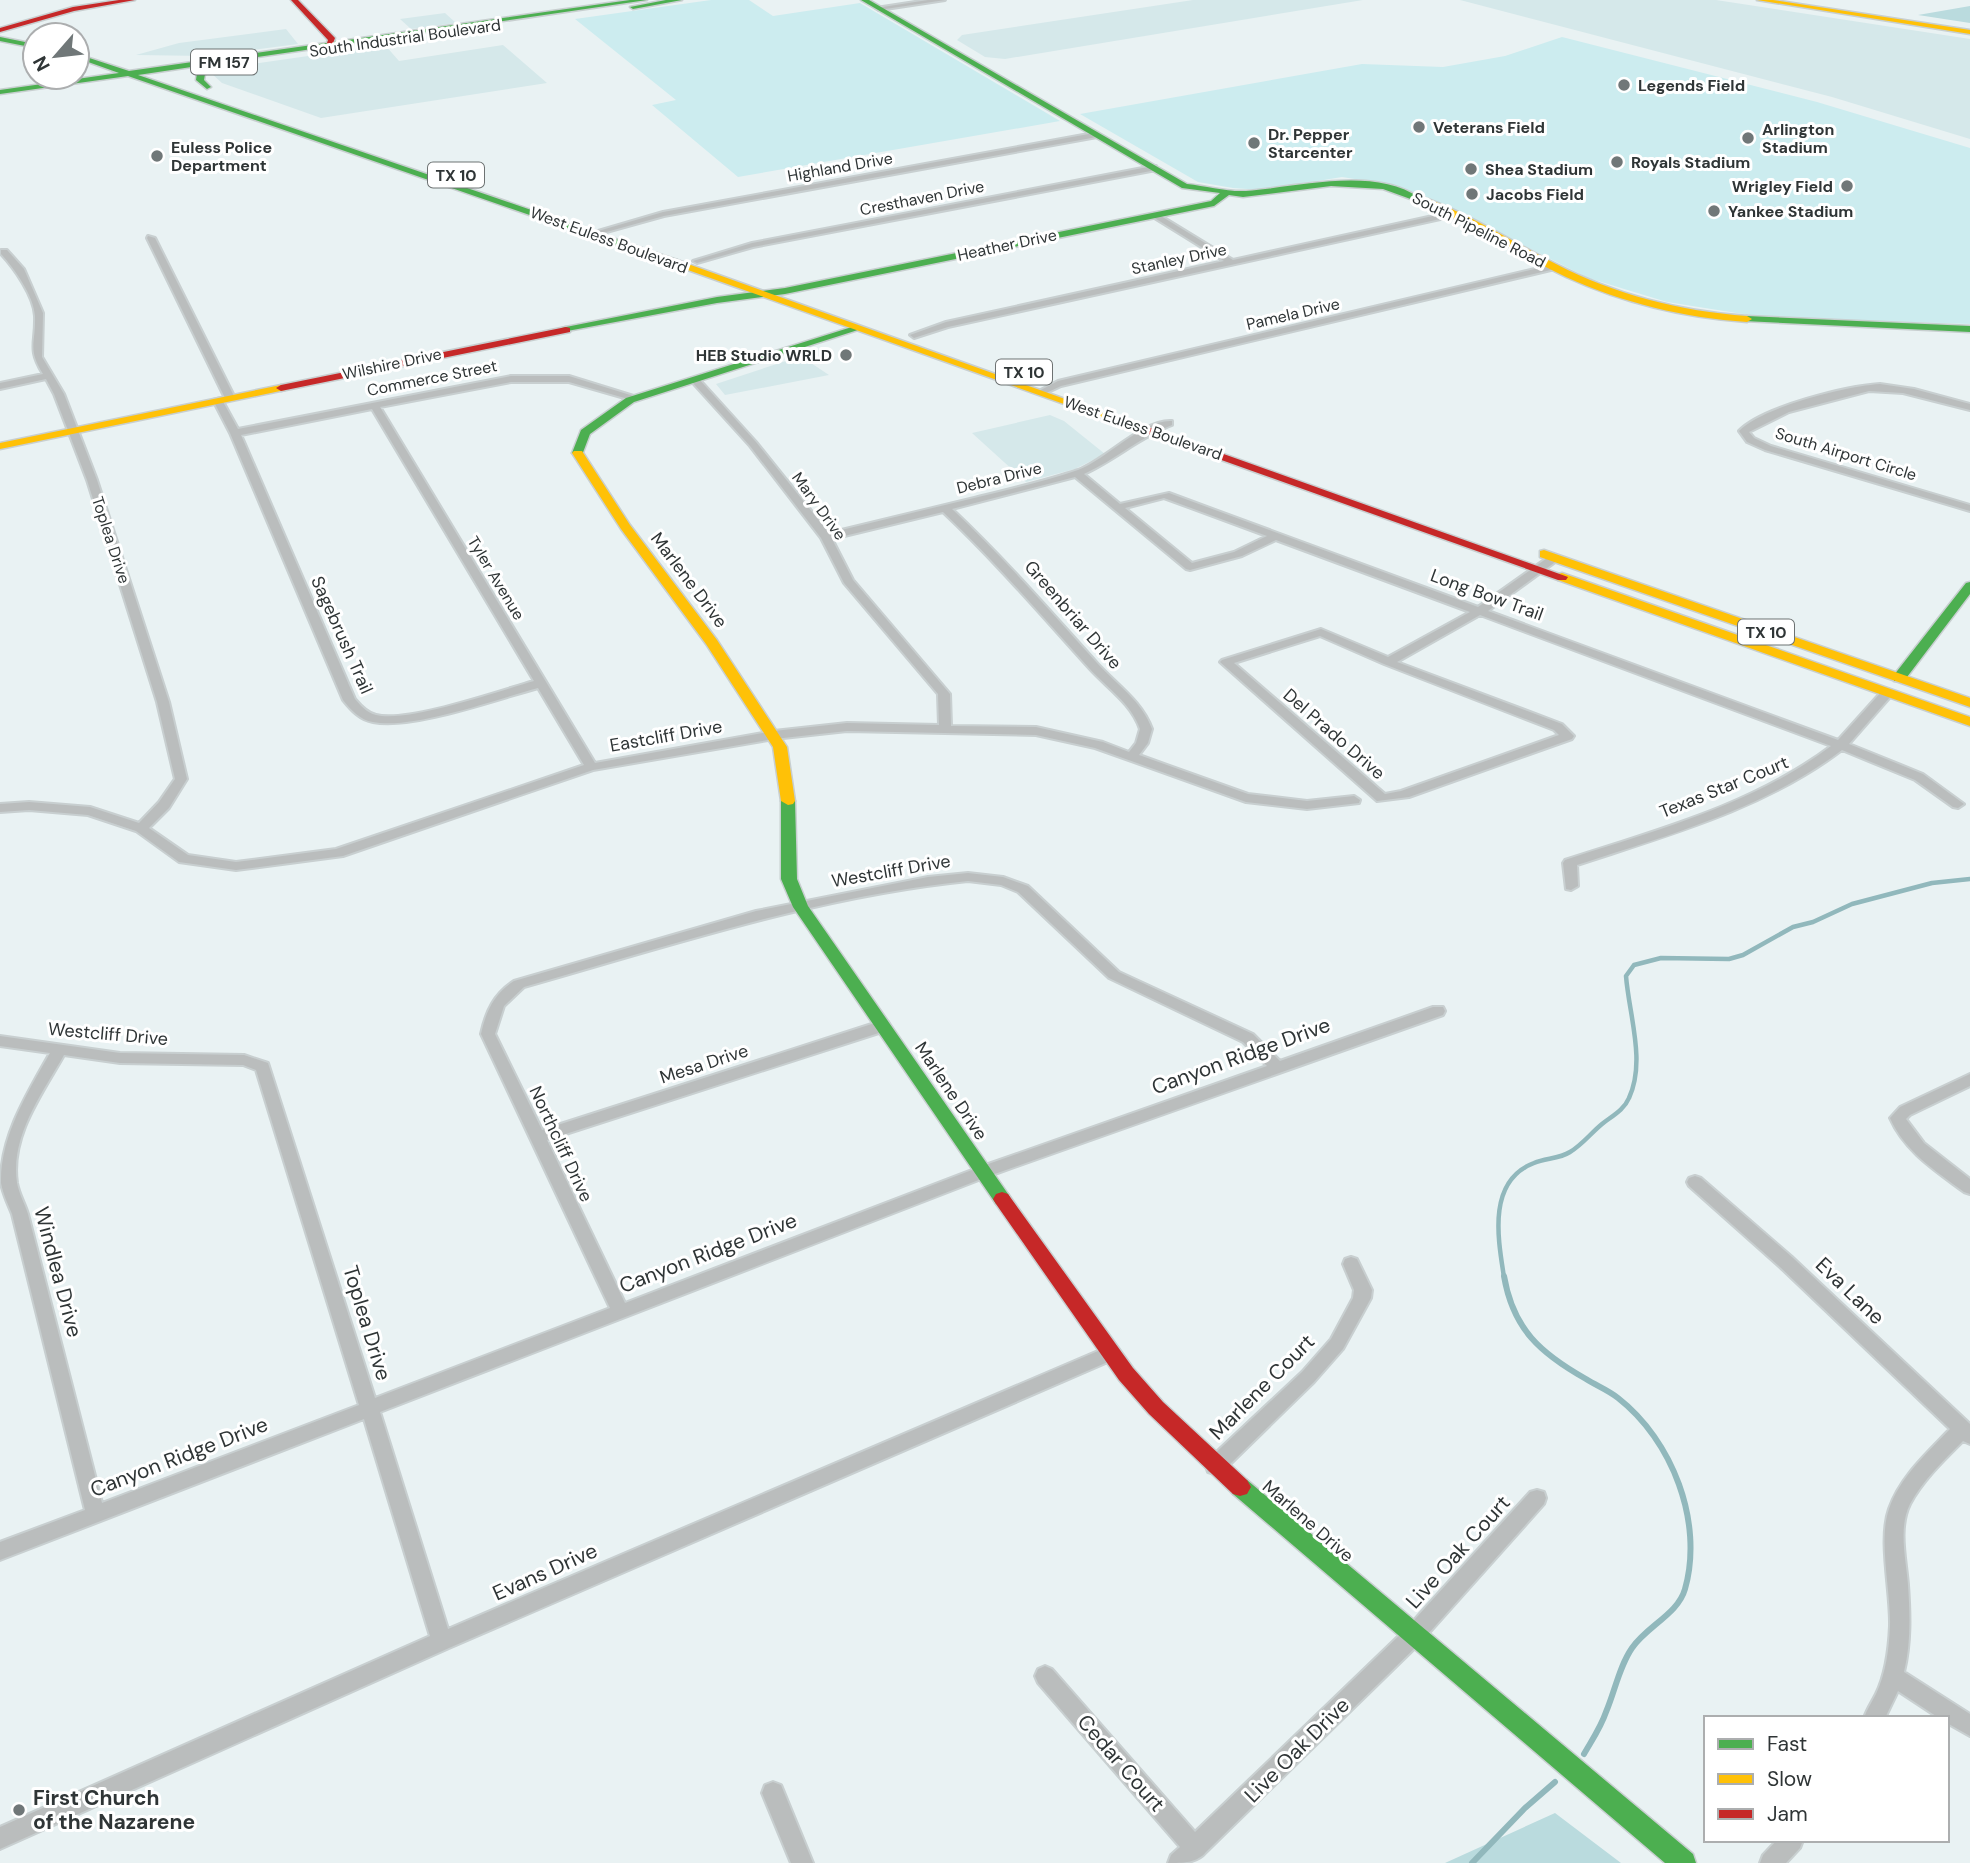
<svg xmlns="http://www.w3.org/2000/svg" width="1970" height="1863" font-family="'DM Sans',sans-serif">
<rect width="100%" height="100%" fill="#e9f2f3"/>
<path fill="#d5e8ea" d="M1193,0H1363L1005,59L985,57L957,40L962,35Z
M1460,0H1716L1970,39V139L1832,97Z
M445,13L456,23L411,29L400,19Z
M286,29L298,44L206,56L136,55L179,43Z
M385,45L399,61L503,45L547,83L321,118L222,83L212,74L224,68Z
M795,358L811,363L829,375L725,395L716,384Z
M1050,415L1064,421L1105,454L1075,469L1026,482L972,433Z"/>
<path fill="#ccecef" d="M711,0H749L773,16L860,3L1060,121L738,177L652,105L676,100L575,19Z
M1562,37L1817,102L1970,148V324L1762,317L1667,302L1588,278L1432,199L1387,184L1342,177L1262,190L1233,188L1198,182L1080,114L1362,64L1443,67L1505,56Z"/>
<path fill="#badbde" d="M1970,6V23L1918,15Z
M1555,1813L1621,1863H1445Z"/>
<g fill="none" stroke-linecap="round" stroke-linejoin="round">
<path stroke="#91b8bc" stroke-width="4.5" d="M1504,1277C1498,1239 1487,1181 1534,1163C1546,1158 1559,1159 1570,1152C1582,1145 1591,1133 1602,1124C1612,1116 1624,1110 1629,1098C1646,1061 1629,1015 1626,976L1634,965L1661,958L1729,959L1743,955L1793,927L1813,922L1852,904L1932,883L1970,879"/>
<path stroke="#91b8bc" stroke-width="6" d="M1504,1276C1513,1329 1540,1353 1586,1379C1597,1386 1608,1390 1618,1398C1672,1440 1704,1522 1685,1589C1678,1614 1647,1626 1632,1648C1619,1667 1615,1691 1606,1712C1601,1727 1592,1740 1584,1754
M1472,1863L1525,1808L1555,1782"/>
<defs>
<path id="street" d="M928,0H945L879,10L876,8Z
M1094,133L1097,137L664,216L592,236L588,234L663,212Z
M1153,166H1156V170L753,247L697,263L693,261L752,243Z
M1451,212H1454V216L948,327L914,338L910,335L946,322L1224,261L1153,217L1152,215L1156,213L1233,260Z
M148,236L155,238L235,398L233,400L225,398L147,238Z
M1,250H7L24,269L43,313L42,357L64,394L97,480L169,702L187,779L169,808L149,828L188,855L236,862L336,849L584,765L538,688C497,699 412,730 373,722C360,720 351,710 343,700L230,433L213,400L221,398L238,429L511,376H569L640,398L635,401L569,382H511L380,407L595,763L774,731L847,723L939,725L938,694L844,583L821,538L750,446L692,382V378H698L756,442L829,533C876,522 923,510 970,499C1006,490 1043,482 1078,470C1107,459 1143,419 1172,421V425C1140,437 1115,460 1084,474L1120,504L1169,493L1478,607L1550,556H1558V560L1488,611L1838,740L1883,690H1891V696L1849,744L1923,774L1964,804L1958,808L1953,807L1915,780L1842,750C1764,809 1668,835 1577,865L1578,886L1571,890L1566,889L1563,863L1565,860C1657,830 1753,805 1831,746L1480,615L1397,662L1562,724L1574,736L1572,739L1409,797L1377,801L1220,662L1222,660L1321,629L1388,657L1470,612L1276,540L1242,556L1190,570L1186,569L1075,477L952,509C1004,558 1050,611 1097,663C1117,685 1142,701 1152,729L1148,743L1139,755L1248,794L1307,801L1354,796L1360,800L1359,803L1307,809L1246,802L1095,748L1036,735L847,731L774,739L593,770L343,856L236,870L179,862L136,831L88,815L29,810L0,812V804L29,802L90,807L139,823L159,802L175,779L157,702L87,480L54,394L46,379L0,389V383L43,374C27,348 36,344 35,316C34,296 14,268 1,254ZM372,409L534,681C499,691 408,723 376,715C367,713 360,705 355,699L241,435ZM1164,498L1267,536L1234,552L1192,563L1125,508ZM943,512C995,561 1041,615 1089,668C1107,688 1131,703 1140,729L1136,743L1129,752L1103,742L1036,727L951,726L950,694L853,580L832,539ZM1320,636L1384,664L1554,730L1559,735L1401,791L1385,794L1234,663Z
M1552,265H1555V269L1061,386L1042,395L1037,392L1058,381Z
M1880,384L1914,389L1970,404V410L1903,393L1869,391L1789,412L1749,432L1754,438L1771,446L1970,505V511L1765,450L1747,442L1739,431C1762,407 1847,386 1880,384Z
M968,873L1003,877L1028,886L1119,972L1253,1034L1280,1061L1433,1007H1443L1445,1011L1443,1015L989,1176L380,1412L448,1629L1105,1348L1111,1346L1117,1348L1120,1353L1117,1358L449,1648L0,1849V1827L430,1636L364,1419L0,1560V1542L85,1510L12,1214C8,1204 3,1194 1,1183C0,1136 28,1092 50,1053L0,1046V1036L120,1053L244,1055L268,1063L375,1398L610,1308L481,1034C486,1011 494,994 514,981L756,911L928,877ZM968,881L1001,885L1018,892L1109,978L1243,1042L1267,1066L977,1168L625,1303L547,1140L888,1030L890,1026L888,1022H878L542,1130L495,1034L504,1006L524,987C669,946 818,896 968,881ZM64,1055L120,1063L243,1065L256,1070L359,1405L102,1503L28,1214C25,1204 19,1194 17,1183C10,1136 42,1094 64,1055Z
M1970,1074V1086L1910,1115L1906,1119L1924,1143L1970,1179V1194L1964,1192C1936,1171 1905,1152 1890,1118L1900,1107Z
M1695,1176L1701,1178L1792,1257L1970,1424V1444L1963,1441C1944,1460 1923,1480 1910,1504C1898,1528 1906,1559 1908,1585C1910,1614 1911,1643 1904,1672L1970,1714V1736L1947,1723V1718H1939L1898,1691L1885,1718H1864C1867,1709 1872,1702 1876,1694C1886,1673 1889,1649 1890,1626C1891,1592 1878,1540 1889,1509C1900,1477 1927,1453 1950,1429L1780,1267L1689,1186L1687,1182L1689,1178Z
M1351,1257L1357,1259L1372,1290L1371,1298L1343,1349L1314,1382L1222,1472L1215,1474L1208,1472L1206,1466L1208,1460L1302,1372L1331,1339L1353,1298L1354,1290L1343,1264L1345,1259Z
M1537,1490L1544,1492L1546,1498L1544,1504L1420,1643L1206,1852C1197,1863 1183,1863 1168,1863L1171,1855L1180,1847L1038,1683L1035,1676L1038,1669L1045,1666L1052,1669L1195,1832L1406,1629L1530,1492Z
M773,1782L781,1785L813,1863H791L762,1793L765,1785Z
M1777,1840H1803L1800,1848L1786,1863H1760L1763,1855Z"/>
<path id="fast" d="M630,0H647L224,62L225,66L205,74L204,80L211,87L207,89L196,80L197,73L218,63L138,75L677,260L679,262L674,265L128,76L0,94V90L119,73L77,58V54L129,71Z
M666,0H682L633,9L630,7Z
M861,0H869L1187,184C1206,186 1227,192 1246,191C1299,187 1373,166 1420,198L1416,201L1383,189L1331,186L1243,197L1229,195L1214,206L785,294L717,303L562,332V328L566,327L717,297L785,288L1211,201L1220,193L1182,188Z
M0,37L35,44V48L0,41Z
M1747,316L1970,326V332L1744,321V317Z
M855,326L864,328L634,402L590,434L582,455L572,453L581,430L626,398Z
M1970,582V594L1904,681H1894V675L1966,583Z
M788,797L795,801L797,879L808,906L1008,1194L1011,1199L1008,1204L1002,1206L996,1204L793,907L781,879V801Z
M1240,1478L1247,1480L1693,1854L1696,1863H1665L1233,1494L1229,1487L1233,1480Z"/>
<path id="slow" d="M1757,0H1773L1970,30V34Z
M1416,195C1466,211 1510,241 1556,264C1616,295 1680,311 1747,316L1752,319L1747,322C1685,318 1623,303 1566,277C1514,252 1466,221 1413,200V196Z
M671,260H677L1118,418L1109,420L671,264Z
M281,385L286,388L285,390L0,449V443Z
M574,451H582L630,525L717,640L787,747L795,801L793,804L788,805L781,801L773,747L706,644L621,529L572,453Z
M1544,550L1970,698V707L1540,557V551Z
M1562,573L1970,717V726L1558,580V574Z"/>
<path id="jam" d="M119,0H135L74,11L0,32V28L73,7Z
M291,0H298L335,38L332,46H326L328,40Z
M566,327L570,328V332L281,391L276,388L281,385Z
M1109,416H1117L1568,577L1566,580H1558L1109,420Z
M1002,1192L1008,1194L1133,1368L1163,1402L1247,1480L1251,1487L1247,1494L1240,1496L1233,1494L1149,1414L1119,1380L996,1204L993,1199L996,1194Z"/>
</defs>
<use href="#street" stroke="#c8cfd0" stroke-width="4"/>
<use href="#fast" stroke="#c8cfd0" stroke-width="3"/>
<use href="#slow" stroke="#c8cfd0" stroke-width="3"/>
<use href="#jam" stroke="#c8cfd0" stroke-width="3"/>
<use href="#street" fill="#babdbd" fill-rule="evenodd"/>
<use href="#fast" fill="#4caf50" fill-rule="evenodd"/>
<use href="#slow" fill="#ffc107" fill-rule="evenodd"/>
<use href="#jam" fill="#c62828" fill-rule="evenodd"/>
</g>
<g fill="#707778" stroke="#fff" stroke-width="2.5">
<circle cx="1624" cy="85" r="7"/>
<circle cx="1419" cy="127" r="7"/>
<circle cx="1748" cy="138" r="7"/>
<circle cx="1254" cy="143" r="7"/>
<circle cx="157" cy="156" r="7"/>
<circle cx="1617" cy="162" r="7"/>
<circle cx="1471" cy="169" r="7"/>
<circle cx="1847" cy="186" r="7"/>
<circle cx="1472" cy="194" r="7"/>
<circle cx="1714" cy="211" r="7"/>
<circle cx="846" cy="355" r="7"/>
<circle cx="19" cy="1810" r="7"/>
</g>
<g text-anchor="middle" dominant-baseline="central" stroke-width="6" stroke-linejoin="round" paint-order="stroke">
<g font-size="16" fill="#2f3536" stroke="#fff">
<text transform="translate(405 38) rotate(-8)">South Industrial Boulevard</text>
<text transform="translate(840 167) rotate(-10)">Highland Drive</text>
<text transform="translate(922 198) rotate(-11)">Cresthaven Drive</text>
<text transform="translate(1479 230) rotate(27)">South Pipeline Road</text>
<text transform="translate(609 240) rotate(20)">West Euless Boulevard</text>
<text transform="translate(1007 245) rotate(-12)">Heather Drive</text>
<text transform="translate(1179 259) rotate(-12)">Stanley Drive</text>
<text transform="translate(1293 314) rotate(-13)">Pamela Drive</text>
<text transform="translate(392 364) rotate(-12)">Wilshire Drive</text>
<text transform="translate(432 378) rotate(-11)">Commerce Street</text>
<text transform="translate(1143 428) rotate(19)">West Euless Boulevard</text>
<text transform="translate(1846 454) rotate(17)">South Airport Circle</text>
<text transform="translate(999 478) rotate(-14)">Debra Drive</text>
<text transform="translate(819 506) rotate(54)">Mary Drive</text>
<text transform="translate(111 540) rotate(72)">Toplea Drive</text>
<text transform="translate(496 578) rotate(59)">Tyler Avenue</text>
</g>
<g fill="#fff" stroke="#6d7272" stroke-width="2">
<rect x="191" y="49.5" width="66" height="25" rx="5"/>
<rect x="428" y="162.5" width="56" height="25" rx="5"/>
<rect x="996" y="359.5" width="56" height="25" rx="5"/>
<rect x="1738" y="619.5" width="56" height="25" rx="5"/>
</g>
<g font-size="16" font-weight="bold" fill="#2f3536">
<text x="224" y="62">FM 157</text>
<text x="456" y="175">TX 10</text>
<text x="1024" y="372">TX 10</text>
<text x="1766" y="632">TX 10</text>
</g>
<g font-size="16" font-weight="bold" fill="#2f3536" stroke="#fff" text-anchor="start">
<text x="1638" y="85">Legends Field</text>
<text x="1433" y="127">Veterans Field</text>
<text x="1762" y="129">Arlington<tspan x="1762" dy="18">Stadium</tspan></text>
<text x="1268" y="134">Dr. Pepper<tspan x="1268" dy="18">Starcenter</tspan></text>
<text x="171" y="147">Euless Police<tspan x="171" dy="18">Department</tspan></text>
<text x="1631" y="162">Royals Stadium</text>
<text x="1485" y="169">Shea Stadium</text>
<text x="1833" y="186" text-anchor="end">Wrigley Field</text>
<text x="1486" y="194">Jacobs Field</text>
<text x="1728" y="211">Yankee Stadium</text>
<text x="832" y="355" text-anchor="end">HEB Studio WRLD</text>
</g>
<g font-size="18" fill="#2f3536" stroke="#fff">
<text transform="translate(689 580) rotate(53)">Marlene Drive</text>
<text transform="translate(1487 595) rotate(20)">Long Bow Trail</text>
<text transform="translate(1073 615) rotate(49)">Greenbriar Drive</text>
<text transform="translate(342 635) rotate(66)">Sagebrush Trail</text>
<text transform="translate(1334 734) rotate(41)">Del Prado Drive</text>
<text transform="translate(666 736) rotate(-10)">Eastcliff Drive</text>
<text transform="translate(1724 787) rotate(-22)">Texas Star Court</text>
<text transform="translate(891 871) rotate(-10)">Westcliff Drive</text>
<text transform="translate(108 1034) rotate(5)">Westcliff Drive</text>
<text transform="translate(704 1064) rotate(-18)">Mesa Drive</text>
<text transform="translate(951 1091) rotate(56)">Marlene Drive</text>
<text transform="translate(561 1144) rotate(65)">Northcliff Drive</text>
<text transform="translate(1308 1521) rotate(41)">Marlene Drive</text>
</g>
<g font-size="21" fill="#2f3536" stroke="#fff">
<text transform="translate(1241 1056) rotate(-20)">Canyon Ridge Drive</text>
<text transform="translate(708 1253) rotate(-21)">Canyon Ridge Drive</text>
<text transform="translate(58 1272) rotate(75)">Windlea Drive</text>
<text transform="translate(1850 1291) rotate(44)">Eva Lane</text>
<text transform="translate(367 1323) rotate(73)">Toplea Drive</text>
<text transform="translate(1262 1387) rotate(-45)">Marlene Court</text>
<text transform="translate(179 1457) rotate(-21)">Canyon Ridge Drive</text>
<text transform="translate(1458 1552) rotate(-48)">Live Oak Court</text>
<text transform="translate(545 1572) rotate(-24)">Evans Drive</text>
<text transform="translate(1297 1750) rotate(-45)">Live Oak Drive</text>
<text transform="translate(1121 1763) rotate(49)">Cedar Court</text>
</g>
<g font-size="21" font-weight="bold" fill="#2f3536" stroke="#fff" text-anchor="start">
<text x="33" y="1798">First Church<tspan x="33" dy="24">of the Nazarene</tspan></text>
</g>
</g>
<rect x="1704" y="1716" width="245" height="126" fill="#ffffff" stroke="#acaeaf" stroke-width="2"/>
<rect x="1718" y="1739" width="35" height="10" fill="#4caf50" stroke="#acaeaf" stroke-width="2"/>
<text x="1767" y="1751" font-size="21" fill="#2f3536">Fast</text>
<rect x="1718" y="1774" width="35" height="10" fill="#ffc107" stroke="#acaeaf" stroke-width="2"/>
<text x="1767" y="1786" font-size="21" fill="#2f3536">Slow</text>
<rect x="1718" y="1809" width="35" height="10" fill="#c62828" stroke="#acaeaf" stroke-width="2"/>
<text x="1767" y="1821" font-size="21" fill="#2f3536">Jam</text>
<g transform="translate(56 56) rotate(242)"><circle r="33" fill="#ffffff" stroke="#acaeaf" stroke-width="2"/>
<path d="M0-5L12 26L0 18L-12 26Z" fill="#707778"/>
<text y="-10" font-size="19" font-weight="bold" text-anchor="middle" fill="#2f3536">N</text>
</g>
</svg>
